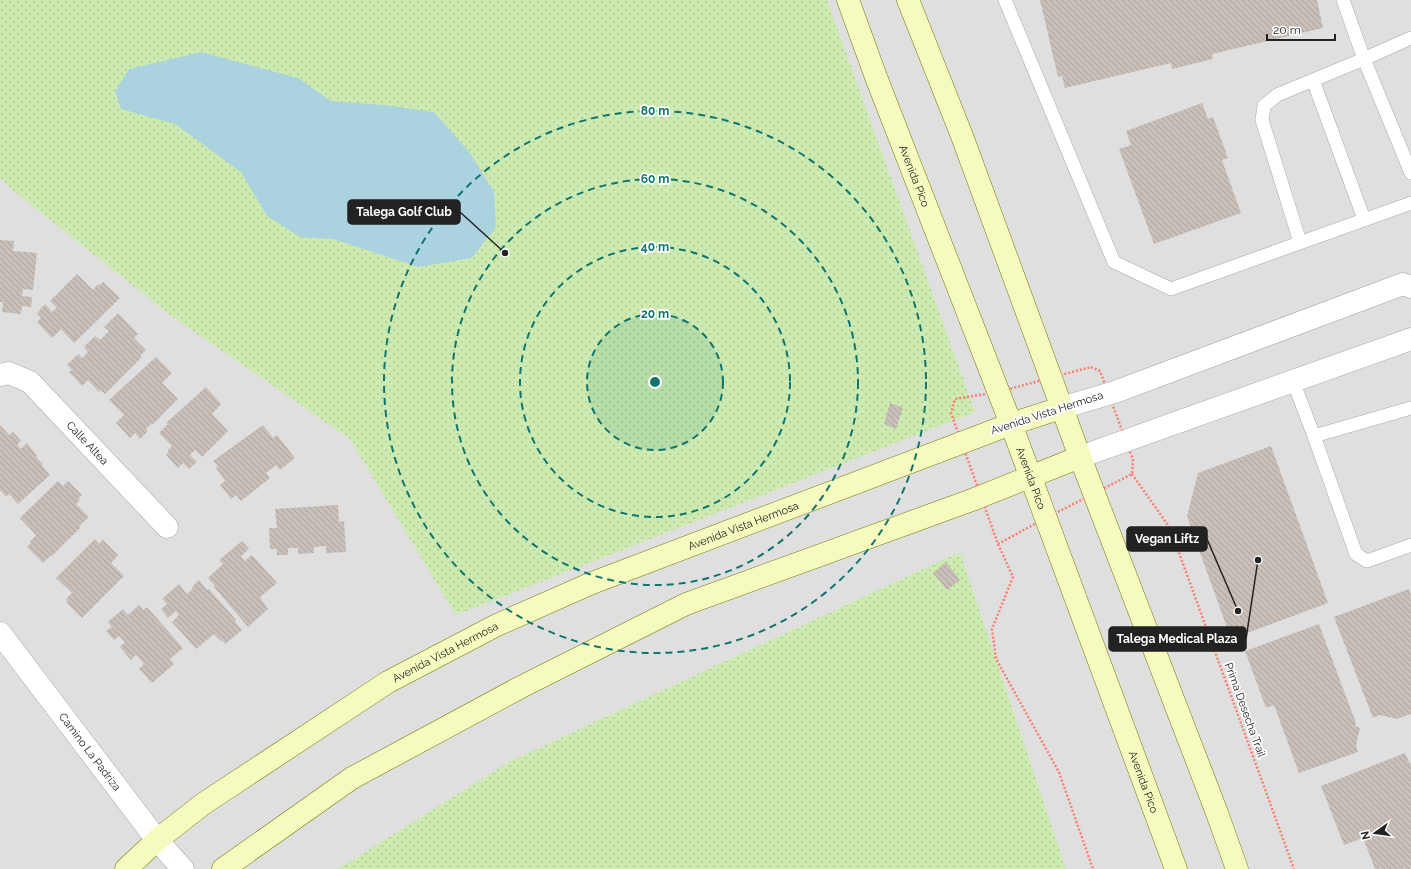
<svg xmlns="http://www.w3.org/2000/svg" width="1411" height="869" font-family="Raleway,sans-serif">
<defs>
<pattern id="grass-dots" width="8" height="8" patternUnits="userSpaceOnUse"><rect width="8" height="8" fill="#cdebb0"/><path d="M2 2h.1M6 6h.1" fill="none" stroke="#b0c997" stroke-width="1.8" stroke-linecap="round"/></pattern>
<pattern id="building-back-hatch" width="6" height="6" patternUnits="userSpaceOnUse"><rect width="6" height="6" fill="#c7bfb8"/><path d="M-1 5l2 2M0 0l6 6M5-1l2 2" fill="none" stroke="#aba49e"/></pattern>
</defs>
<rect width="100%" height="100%" fill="#f2efe9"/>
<path fill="#e0dfdf" d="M0,0H1411V869H0Z"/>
<path fill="url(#grass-dots)" d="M0,0H827L975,412L456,615L350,439L170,315L14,191L0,178Z
M960,552L1066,869H338L509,762Z"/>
<path fill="#aad3df" d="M201,52L298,78L331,101L384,105L434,112L470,153L494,192L496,227L472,258L418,267L333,239L300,237L267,216L241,172L175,124L121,109L115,91L129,69Z"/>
<path fill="url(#building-back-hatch)" d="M1040,0H1317L1323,28L1212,54L1213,59L1172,69L1171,63L1065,88L1062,76L1058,77Z
M1202,103L1208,119L1213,117L1228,158L1222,160L1241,213L1154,244L1119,149L1131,145L1126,131Z
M0,240L14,241L13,251L37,253L33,290L23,289L22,296L32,297L31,307L22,306L21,314L2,312L3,302H0Z
M77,274L93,290L98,284L99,286L103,282L120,298L74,343L61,329L52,338L37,322L41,318L37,313L45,304L52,312L57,308L50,301Z
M118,313L138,334L134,338L146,350L140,356L142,357L105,394L100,390L99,392L88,380L82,386L69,372L72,370L67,365L78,354L82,358L88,352L84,347L95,336L100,340L109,331L104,327Z
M156,357L172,373L162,383L178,399L152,425L151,424L146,429L148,431L140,439L135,433L130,438L116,423L124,415L109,400Z
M206,387L221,404L212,414L228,431L202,457L195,450L190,455L197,462L189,469L183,463L178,468L166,455L169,452L168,450L172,446L159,433L168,424L166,423Z
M890,403L903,408L896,429L884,424Z
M0,425L9,435L13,432L21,441L17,445L21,449L27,443L37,456L36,457L43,464L42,466L50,475L18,504L9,494L6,497L0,490Z
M263,425L273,438L277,435L295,458L280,470L276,465L266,473L270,478L241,501L236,495L231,499L220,485L225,481L216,468L218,466L213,461Z
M1271,446L1328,603L1231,639L1187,516L1198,473Z
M58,481L63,486L68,481L82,495L78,499L80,500L76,504L89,517L79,526L81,527L52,556L51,555L43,563L27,547L31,543L30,542L36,535L20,518Z
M338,505L339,522L344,521L346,552L326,553V546L314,547V553L298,554V548H288V555H277V549H270L269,528H277L275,509Z
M95,539L99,544L103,540L118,555L111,563L124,576L82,618L66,602L68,601L66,599L72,593L56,578Z
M242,541L249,549L241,556L245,561L252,555L277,583L260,597L268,609L248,627L214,587L215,586L208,578L223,564L219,560Z
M946,562L960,580L947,590L933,573Z
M199,580L207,590L209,589L236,620L235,622L242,630L225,644L222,640L221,641L214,634L196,649L172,622L179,615L176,611L168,618L161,609L167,604L162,599L179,584L187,594L193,589L192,587Z
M1409,589L1411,595V714L1397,719L1380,715L1373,718L1334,617Z
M139,605L143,610L147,607L183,648L170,659L174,664L152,683L139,669L144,664L136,655L131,660L120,647L125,642L119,636L114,640L106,631L112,627L108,622L123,609L128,615Z
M1319,624L1356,723L1355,726L1360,728L1356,745L1358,752L1299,773L1274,705L1266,708L1245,651Z
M1405,753L1409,762L1411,764V869H1375L1363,838L1344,845L1321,786Z"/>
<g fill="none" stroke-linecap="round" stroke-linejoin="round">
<defs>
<path id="service" d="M1005,0L1114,262L1171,289L1411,203
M1343,0L1364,59L1411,173
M1313,80L1364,219
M1300,242L1262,120L1264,106L1277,95L1364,59L1411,38
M1293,381L1314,436
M1411,408L1314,436L1356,554L1367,561L1411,545"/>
<g id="minor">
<path id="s1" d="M0,375L9,373L30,382L167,527"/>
</g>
<g id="tertiary">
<path d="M1061,408L1115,392L1403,284L1411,287"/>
<path d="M1080,457L1411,339"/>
<path id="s2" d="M0,633L157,840L183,869"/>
</g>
<g id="secondary">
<path id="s3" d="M848,0L876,77L1011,424L1176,869"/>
<path d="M908,0L962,136L1080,457L1217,813L1237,869"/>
<path id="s4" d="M126,869L157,840L203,804L388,682L497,625L592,583L1011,424L1061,408"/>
<path d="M223,869L352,778L521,687L686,604L972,500L1080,457"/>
</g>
</defs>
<use href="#service" stroke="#a9a9a9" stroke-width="14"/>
<use href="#minor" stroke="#a9a9a9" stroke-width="23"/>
<use href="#tertiary" stroke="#a9a9a9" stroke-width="23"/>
<use href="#secondary" stroke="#707d05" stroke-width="23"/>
<path stroke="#fa8072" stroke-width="2.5" stroke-dasharray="2 2" stroke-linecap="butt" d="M1091,367L1100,371L1133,460L1132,474L1046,518L998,544L951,413L955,399L998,392Z
M1132,474L1170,528L1294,869
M998,544L1013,577L992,629L996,659L1059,772L1093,869"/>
<use href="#service" stroke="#fff" stroke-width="13"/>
<use href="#minor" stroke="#fff" stroke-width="22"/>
<use href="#tertiary" stroke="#fff" stroke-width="22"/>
<use href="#secondary" stroke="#f7fabf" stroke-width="22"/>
</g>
<circle cx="655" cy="382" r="68" fill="#0f766e" fill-opacity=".12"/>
<g fill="none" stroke="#0f766e" stroke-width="2" stroke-dasharray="7 5">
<circle cx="655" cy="382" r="68"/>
<circle cx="655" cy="382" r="135"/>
<circle cx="655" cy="382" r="203"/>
<circle cx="655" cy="382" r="271"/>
</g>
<g text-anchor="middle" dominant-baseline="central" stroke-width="3.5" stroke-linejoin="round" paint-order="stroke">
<g font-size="11" fill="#222" stroke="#fff">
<text stroke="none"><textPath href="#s3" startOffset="188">Avenida Pico</textPath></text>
<text transform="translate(1047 413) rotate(-18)">Avenida Vista Hermosa</text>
<text stroke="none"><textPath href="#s1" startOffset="116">Calle Altea</textPath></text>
<text stroke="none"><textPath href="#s3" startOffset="512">Avenida Pico</textPath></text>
<text stroke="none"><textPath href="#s4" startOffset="711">Avenida Vista Hermosa</textPath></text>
<text stroke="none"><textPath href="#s4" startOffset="387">Avenida Vista Hermosa</textPath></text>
<text transform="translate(1245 710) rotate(70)">Prima Desecha Trail</text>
<text stroke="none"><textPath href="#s2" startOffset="149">Camino La Padriza</textPath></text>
<text stroke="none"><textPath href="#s3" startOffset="836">Avenida Pico</textPath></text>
</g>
</g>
<circle cx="655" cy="382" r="6" fill="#0f766e" stroke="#fff" stroke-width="2"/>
<g font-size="12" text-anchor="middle" font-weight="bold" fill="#0f766e" stroke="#fff" stroke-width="3.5" stroke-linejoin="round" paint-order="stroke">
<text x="655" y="115">80 m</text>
<text x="655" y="183">60 m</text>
<text x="655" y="251">40 m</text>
<text x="655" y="318">20 m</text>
</g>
<path fill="none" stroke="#222" stroke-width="1.5" d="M505 253L460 212M1238 611L1207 539M1258 560L1246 639"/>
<g fill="#222" stroke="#fff" stroke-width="1.5">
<circle cx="505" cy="253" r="4"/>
<circle cx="1238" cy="611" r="4"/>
<circle cx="1258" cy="560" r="4"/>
</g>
<g fill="#222" stroke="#222" stroke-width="1.5">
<rect x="348" y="200" width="112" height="24" rx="4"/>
<rect x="1127" y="527" width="80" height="24" rx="4"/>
<rect x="1109" y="627" width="137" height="24" rx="4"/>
</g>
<g font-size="12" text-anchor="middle" font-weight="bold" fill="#fff">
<text x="404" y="216">Talega Golf Club</text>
<text x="1167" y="543">Vegan Liftz</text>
<text x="1177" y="643">Talega Medical Plaza</text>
</g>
<g transform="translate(1375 833) rotate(256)" stroke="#ffffff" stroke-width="3" paint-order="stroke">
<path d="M0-3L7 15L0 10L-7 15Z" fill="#222222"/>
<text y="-6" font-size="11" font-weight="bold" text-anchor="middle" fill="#222222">N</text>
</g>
<path d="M1267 34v6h68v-6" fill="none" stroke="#222222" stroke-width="2"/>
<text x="1273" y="34" font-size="12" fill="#222222" stroke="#ffffff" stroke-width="3" paint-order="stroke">20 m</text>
</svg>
